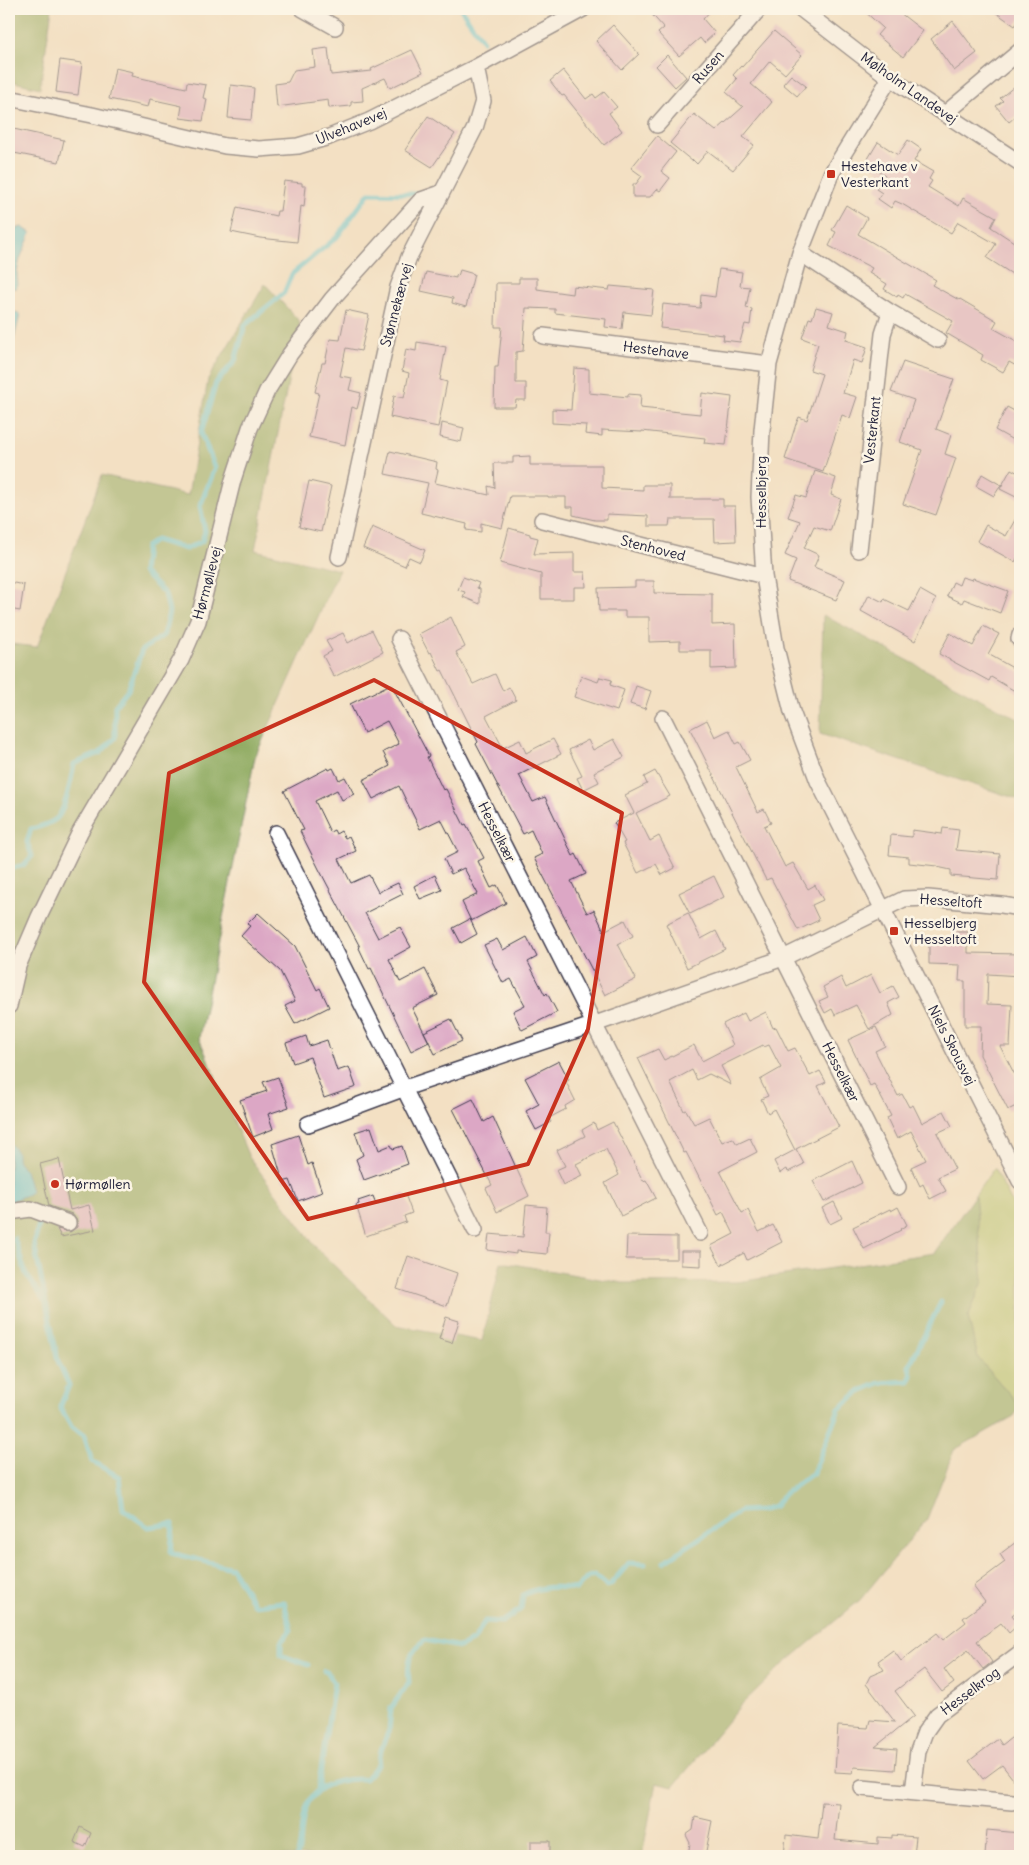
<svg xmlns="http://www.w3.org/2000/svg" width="1029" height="1865" font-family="Delius,sans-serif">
<rect width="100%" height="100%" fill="#fcf5e5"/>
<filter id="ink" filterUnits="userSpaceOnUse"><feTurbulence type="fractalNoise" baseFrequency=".02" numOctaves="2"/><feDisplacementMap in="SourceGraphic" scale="10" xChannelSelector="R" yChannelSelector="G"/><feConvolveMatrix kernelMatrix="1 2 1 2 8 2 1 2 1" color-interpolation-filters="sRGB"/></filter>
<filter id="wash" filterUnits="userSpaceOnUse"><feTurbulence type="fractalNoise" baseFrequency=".0096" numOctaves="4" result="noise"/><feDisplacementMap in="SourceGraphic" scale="20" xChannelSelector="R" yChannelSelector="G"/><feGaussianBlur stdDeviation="1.12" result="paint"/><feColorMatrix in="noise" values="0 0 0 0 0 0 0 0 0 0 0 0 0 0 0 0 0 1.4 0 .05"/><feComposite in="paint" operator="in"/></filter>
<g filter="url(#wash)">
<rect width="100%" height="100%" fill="#f3e0c3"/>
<path fill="#adc166" stroke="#687250" d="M994,1168L1020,1218V1406L978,1358L968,1317L983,1281L975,1195Z"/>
<path fill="#8aa75b" stroke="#56644b" d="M9,9H52L40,88L9,81Z
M265,284L300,322L255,550L339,570L255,757L199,1038L249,1157L318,1250L396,1325L482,1341L501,1262L623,1283L737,1282L934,1253L975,1195L983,1281L968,1317L978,1358L1020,1406L1014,1416L954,1450L927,1519L860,1600L777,1670L740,1706L673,1787L656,1783L642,1856H9V654L12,644L37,647L102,475L188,495L208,379Z
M823,615L1020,720V800L820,734Z"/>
<path fill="#5bc5d6" stroke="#3e7488" d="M22,227L31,233L20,259L17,273L18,284L16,288L11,289L9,286V234L14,229Z
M9,308L20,315L9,360Z
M9,1142L17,1152V1160L25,1171L31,1191L29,1194L16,1199L9,1204Z"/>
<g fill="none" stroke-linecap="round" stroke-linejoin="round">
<path stroke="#5bc5d6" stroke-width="5" d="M461,9L483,41
M9,869L24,865L32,856L27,842L31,829C40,827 48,825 56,819C65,812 72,776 74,764L100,753L115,738V706L128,690L142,650L164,635L169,611L165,594L143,572L146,547L156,540L186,549L202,541L205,531L200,506L215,468L201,433L216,383L235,361L245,325L284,293L292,274L337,237L369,193L418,194
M39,1224L34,1244L58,1361L69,1385L60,1407L72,1428L84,1435L92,1461L119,1477L123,1509L148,1527L173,1524L171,1553L232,1568L254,1605L284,1602L291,1630L281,1642V1655L308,1665
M14,1238L26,1274L44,1300
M664,1562L740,1511L762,1510L775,1506L784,1494L813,1473L839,1409L860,1391L879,1383L909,1381L911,1375L909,1366L941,1302
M318,1789L334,1683L327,1672L324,1671
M297,1856C302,1844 300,1838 302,1826C305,1788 330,1778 365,1779L378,1765L381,1750L389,1730L391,1708L409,1682C407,1662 409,1652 425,1640L460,1647L474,1640L485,1621L502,1622L521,1609L523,1595C540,1586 557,1586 576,1589L588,1577L594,1575L607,1586L610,1585L629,1563L645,1564"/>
</g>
<g id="blocks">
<path fill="#dca7c5" d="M647,9H712L703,19L715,33L704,43L700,38L679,56L658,33L664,28Z
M862,9H895L923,31L903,57L877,35L883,28Z
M991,9H1020V19L1015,26Z
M953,21L977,53L954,71L931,39Z
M613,25L639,54L622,70L596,41Z
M774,31L802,55L785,74L770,61L751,84L772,102L743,137L754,145L733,170L708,151L697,164L693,160L692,161L670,143L694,114L716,131L743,107L726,92L737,79L733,75L741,66L742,67Z
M328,48L331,75L372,71L371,69L412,50L423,72L390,88L385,78L362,88L363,101L351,102V106L329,108L328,100L277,107L275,84L288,82L294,70L315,67L313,50Z
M667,55L686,77L675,87L656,66Z
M60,60L82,63L78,95L56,92Z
M115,68L133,72L132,76L186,88L187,82L206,85L203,98L207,99L203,121L180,118L182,106L150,99L148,107L109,99Z
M563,70L586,99L593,94L596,98L604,92L617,107L609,113L622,131L604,145L564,95L562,96L550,81Z
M791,75L806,86L797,96L783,84Z
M1020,82V113L1009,122L996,106L1003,101L1000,98Z
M231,85L254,88L251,120L228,118Z
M428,116L455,134L432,167L405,150Z
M9,128L64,140L59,162L9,152Z
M657,136L676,152L661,171L670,178L660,191L657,189L650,197H633V184H636L642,176L631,168Z
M908,140L921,149L914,161L933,172L929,179L932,181L928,187L959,206L963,198L996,217L991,227L1020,246V279L987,258L996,244L958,222L951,233L902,204L895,201L891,208L878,199L882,193L876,189L885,175L866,162L878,142L898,155Z
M284,181L302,183V186H306L304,207L301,206L297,242L260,238L231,232L237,207L276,216L277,211H280Z
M846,205L867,218L858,234L936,280L932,285L959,300L960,299L997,321L993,328L1020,343V368L1009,362L1003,372L981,360L983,355L946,333L953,321L905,294L903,298L898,295L897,297L884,289L887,284L869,273L872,268L829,246L836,232L832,230Z
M719,269L742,272L740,286L750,287L746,308L752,309L750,325L745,324L740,342L723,340L724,335L660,328L663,304L700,308L701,295L715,297Z
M460,270L474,274L466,307L452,303L453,298L421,291L426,272L456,278V275L458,276Z
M519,278H537V289L572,294L573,286L609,290L610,286L654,290L651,315L624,312L622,329L605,327L606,319L555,313V309L526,308L523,351L516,352V383H526V400H516L515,407H494L495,367H498L502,327H495L496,283H519Z
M816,307L833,312L829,325L848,331L846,340L867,347L862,363L853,360L843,393L857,397L850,418L842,415L823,472L785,459L796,424L799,417L807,420L822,374L810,370L818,344L802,338L809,318L812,319Z
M346,310L369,315L361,351L346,348L340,376L352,378L349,390L361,393L357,409L352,407L345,445L309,437L319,393L315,392L322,363H325L330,339L340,340Z
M417,342L446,347L440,380L447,382L438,427L390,417L394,396L404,398L409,373L402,371L406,349L416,351Z
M903,362L954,379L936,429L951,435L945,454L956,458L936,515L903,504L922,450L900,442L914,400L891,392Z
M574,368L589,369V393L628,397V394L641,395L640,408L700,414L702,393L732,397L726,445L704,443L705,438L642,431V432L602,430V436L585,434L586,425L552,423V409L571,410Z
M1007,407L1020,414V444L995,430Z
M442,423L464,428L461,442L440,437Z
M390,451L437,462L436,469L438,470L435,483L489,495L488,486L495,488L494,463H513V457L530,456V465H602V488L643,490V485H670V499H723V506H735L736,541L715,542L714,519H670L669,526H648V516L607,514V520H595L573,515V507H566V497H548V496H510L502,528L481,523V532L466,530L467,524L421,513L428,483L385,474Z
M1011,469L1020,474V499L1000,489Z
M815,471L836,478L831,495L841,499L830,531L814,526L804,548L819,555L814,567L845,580L836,600L788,581L796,560L785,555L800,521L788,517L796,495L806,498Z
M982,474L1001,485L994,496L976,486Z
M309,481L331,486L321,532L299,527Z
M1020,511V553L1015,562L977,541L986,525L1006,536Z
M372,527L425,550L420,562L409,557L405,566L363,548Z
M509,528L530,534V536L538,538L534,554L574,553V572H585L586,587H574V599H541V574L500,563Z
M463,577L479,583L477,588L480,589V604L463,597L465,592L458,590Z
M962,577L972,580L973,578L1008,591L1000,613L964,599L962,603L947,596L953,582L959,585Z
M635,581H654V593L712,594V625L735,624L736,668L711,669V650H680V641L649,642V617H625V611H599L598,588L635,587Z
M9,582L24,585L20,611L9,609Z
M920,590L936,599L915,641L861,611L869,595L883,602L884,599L909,611Z
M451,617L465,647L456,652L473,684L495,674L503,691L509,687L516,700L486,716L503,748L520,740L526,753L553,739L561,754L519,775L533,802L545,797L573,856L576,854L586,874L571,881L587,913L594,910L604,931L625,920L633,936L618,944L636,979L605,995L534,858L542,854L531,830L523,834L476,744L478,742L442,670L440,671L431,652L429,653L419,634Z
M983,626L999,634L988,654L1020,672V694L991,677L989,681L939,654L950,633L973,646Z
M372,630L383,652L334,677L323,656L332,651L326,641L343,633L348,643Z
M581,676L598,682L600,677L612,680L610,685L624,690L617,711L574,697Z
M391,684L429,756L427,757L443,790L446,789L464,825L466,824L484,858L478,861L491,888L497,885L506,903L471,921L462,902L478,894L464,868L451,874L444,859L458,852L441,819L420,829L399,786L373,799L363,780L390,766L383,752L399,744L387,721L364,733L350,704Z
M636,686L651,691L645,709L630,704Z
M707,720L715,737L729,730L736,744L740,742L750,760L736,767L758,812L764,809L771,823L764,826L785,867L793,863L808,889L815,885L823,900L812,905L819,920L798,930L771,878L766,880L690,729Z
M614,739L624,757L594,772L599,782L583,790L577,778L582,776L569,750L588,740L593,750Z
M328,768L329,770L333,768L339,780L345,777L354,794L342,800L337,790L315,801L330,832L334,830L336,834L341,831L345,838L349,836L356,851L339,859L351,883L369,875L378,892L398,883L403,894L365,913L378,938L400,927L411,947L389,959L400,982L425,969L438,995L412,1008L429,1042L411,1051L371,968L369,969L359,948L360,947L319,869L300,831L304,830L284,791Z
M655,771L670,796L636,813L650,841L659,836L675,868L662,875L656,864L638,873L623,843L625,842L614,823L634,813L625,795L647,784L644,777Z
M943,828L959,830L956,850L1000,854L998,880L951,876V870L937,867V866L909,863V857L889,855L891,835L912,837V830L942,834Z
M435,875L442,890L420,899L414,886Z
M714,876L724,897L690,914L679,893Z
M258,913L295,946L317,990L320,988L329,1007L295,1024L285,1006L295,1001L280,971L241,936L250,926L247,924Z
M688,913L701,939L716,931L725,949L687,968L666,924Z
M470,919L477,934L461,943L453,928Z
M953,932H968V953L1020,954V976L988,974L987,1004L1012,1005L1010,1046H1000L1020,1085V1104L1008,1110L980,1055L981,1026H965V981H959L960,965L929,964V942L953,943Z
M527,937L537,957L528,962L545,995L547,993L557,1012L522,1030L513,1011L525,1005L511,979L503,983L484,945L497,939L503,950Z
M871,975L880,993L893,986L899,997L888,1003L893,1015L869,1029L856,1005L835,1015L832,1009L825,1013L819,1001L828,997L823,987L841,977L846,988Z
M766,1012L773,1028L776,1027L788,1051L795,1048L810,1076L820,1071L826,1082L818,1086L839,1127L796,1149L804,1164L788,1172L787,1169L780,1173L774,1161L795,1150L774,1109L768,1113L761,1099L768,1096L760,1080L781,1068L769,1045L764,1047L763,1045L721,1066L731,1085L709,1074L697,1080L692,1070L670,1082L684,1111L686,1110L694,1124L709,1117L722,1142L733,1138L737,1144L750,1138L757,1152L720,1171L742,1213L748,1210L759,1232L773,1225L782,1242L747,1260L744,1253L721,1265L711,1246L734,1234L723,1212L718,1215L686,1152L684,1153L638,1058L658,1049L664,1060L694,1045L702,1061L733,1045L723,1024L744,1013L748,1021Z
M451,1019L462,1041L435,1054L424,1032Z
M876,1027L885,1046L875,1051L898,1096L902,1094L909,1107L913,1105L922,1123L944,1111L952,1126L937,1133L955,1169L938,1177L946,1191L930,1199L923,1184L920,1186L911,1167L926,1160L911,1131L897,1139L887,1118L891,1116L874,1084L870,1086L848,1040Z
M306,1036L309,1046L327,1040L337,1071L349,1067L356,1087L324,1098L310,1057L293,1063L286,1043Z
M559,1061L569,1080L566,1082L575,1100L565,1106L566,1109L549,1118L551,1122L536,1130L526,1111L539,1104L525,1078Z
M278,1077L289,1107L268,1114L273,1129L253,1137L240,1100L267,1091L263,1082Z
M473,1099L484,1122L493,1117L529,1196L497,1212L486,1188L492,1185L453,1109Z
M613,1122L643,1181L646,1180L656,1198L621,1216L605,1183L619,1175L606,1149L576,1164L582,1176L563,1185L556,1170L565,1166L557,1150L585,1136L582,1130L594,1123L597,1130Z
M371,1127L379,1150L391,1145L393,1149L402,1146L408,1164L364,1180L356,1159L363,1155L355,1132Z
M298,1135L308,1165L312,1163L322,1192L298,1201L290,1180L283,1182L272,1144Z
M59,1159L70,1210L89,1205L95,1230L61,1237L57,1229L70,1232L77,1227V1221L72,1214L49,1206L40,1164Z
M852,1161L862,1183L824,1202L813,1181Z
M405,1194L412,1213L404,1216L406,1222L366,1236L356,1205L359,1204L358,1201L373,1196L376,1204Z
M834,1202L842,1218L830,1224L822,1208Z
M526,1205L547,1207L545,1232H549L547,1254L516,1251V1254L487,1250L489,1234L523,1237Z
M898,1207L907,1225L900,1229L901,1230L864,1249L853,1227L890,1209L891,1211Z
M627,1236L677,1237V1259H626Z
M681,1251H701V1266L681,1265Z
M408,1256L457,1273L447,1306L397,1289Z
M446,1317L459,1321L452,1343L439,1339Z
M1020,1539V1609L1012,1615L1019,1624L1009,1633L1001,1623L977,1641L992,1662L983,1669L968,1650L944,1669L954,1683L942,1692L924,1669L895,1691L914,1716L875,1747L897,1749L895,1770L854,1767L853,1773L835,1772L838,1726L868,1728L870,1720L895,1722L866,1684L870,1676L884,1670L878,1661L893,1650L901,1661L937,1633L943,1640L966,1622L963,1618L985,1602L973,1586L1005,1562L1000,1554Z
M1020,1731V1788L1002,1765L983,1779L969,1761L998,1739L1002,1745Z
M822,1802L839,1803L835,1840L878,1844V1837L892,1838V1835L916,1837L914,1856L859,1855V1856H784L786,1835L818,1839Z
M695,1817L712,1821L705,1856H688L690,1843L686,1835L693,1830Z
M80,1827L91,1833L85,1847L74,1842Z
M987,1830L1020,1833V1856H985Z
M531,1841H550V1856H531Z"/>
</g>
</g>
<g filter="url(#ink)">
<use href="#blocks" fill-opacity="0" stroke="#413e4f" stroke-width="1"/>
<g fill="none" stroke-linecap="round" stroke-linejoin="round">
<defs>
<path id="minor" d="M303,9L335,27
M801,9L890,78L1020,163
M890,78L831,174L800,253L769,364L762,430L759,497L764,576L776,648L792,712L818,781L1020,1181
M9,98L92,115L225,146L259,149L298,146L329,137L369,121L476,67L583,9
M945,114L1020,51
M657,125L759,9
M800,253L890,312L938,340
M543,336L769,364
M542,520L764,576
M859,550L883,334L890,312
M339,557L398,287L409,257L475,128L483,101L476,67
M399,639L700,1233
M1019,639L1020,635
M663,718L898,1187
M276,833L475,1230
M9,1006L18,966L39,917L80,832L181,660L198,621L233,480L250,428L267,391L290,354L332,299L421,200L441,193
M308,1124L405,1088L595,1024L783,958L904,899L928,898L1002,905L1020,908
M9,1212L31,1209L68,1223
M862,1788L1012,1802
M913,1792L918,1751L925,1732L937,1715L1020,1653"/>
</defs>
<use href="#minor" stroke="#413e4f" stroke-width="18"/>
<use href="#minor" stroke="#fff" stroke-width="15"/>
</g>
</g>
<path d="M0 0H1029V1865H0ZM374,680L622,813L588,1029L528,1164L308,1219L144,982L169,773Z" fill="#f3e0c3" fill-opacity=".55" fill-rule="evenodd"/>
<path fill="none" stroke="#c8321e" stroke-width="4" stroke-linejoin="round" d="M374,680L622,813L588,1029L528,1164L308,1219L144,982L169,773Z"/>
<g fill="#c8321e" stroke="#fcf5e5" stroke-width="2">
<rect x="826" y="169" width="10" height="10" rx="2.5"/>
<rect x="889" y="926" width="10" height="10" rx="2.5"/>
<circle cx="55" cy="1184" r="5"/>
</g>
<g text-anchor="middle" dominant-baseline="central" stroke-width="5" stroke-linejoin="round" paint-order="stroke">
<g font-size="14" fill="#22223b" stroke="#fcf5e5">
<text transform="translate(708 67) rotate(-49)">Rusen</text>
<text transform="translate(909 88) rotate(35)">Mølholm Landevej</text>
<text transform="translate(351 126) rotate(-22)">Ulvehavevej</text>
<text transform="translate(396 305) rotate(-75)">Stønnekærvej</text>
<text transform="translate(656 350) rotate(7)">Hestehave</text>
<text transform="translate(872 430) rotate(-84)">Vesterkant</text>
<text transform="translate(761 492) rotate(-90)">Hesselbjerg</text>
<text transform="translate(653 548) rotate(14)">Stenhoved</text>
<text transform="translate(207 583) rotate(-75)">Hørmøllevej</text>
<text transform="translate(497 832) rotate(63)">Hesselkær</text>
<text transform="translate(951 901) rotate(4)">Hesseltoft</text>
<text transform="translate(952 1045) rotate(63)">Niels Skousvej</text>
<text transform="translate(841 1072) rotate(63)">Hesselkær</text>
<text transform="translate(970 1691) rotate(-37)">Hesselkrog</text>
</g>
<g font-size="14" fill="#22223b" stroke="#fcf5e5" text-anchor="start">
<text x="841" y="166">Hestehave v<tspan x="841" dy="16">Vesterkant</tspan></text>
<text x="904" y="923">Hesselbjerg<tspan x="904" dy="16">v Hesseltoft</tspan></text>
<text x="65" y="1184">Hørmøllen</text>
</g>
</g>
<rect width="1029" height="1865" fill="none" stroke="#fcf5e5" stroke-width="30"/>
</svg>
